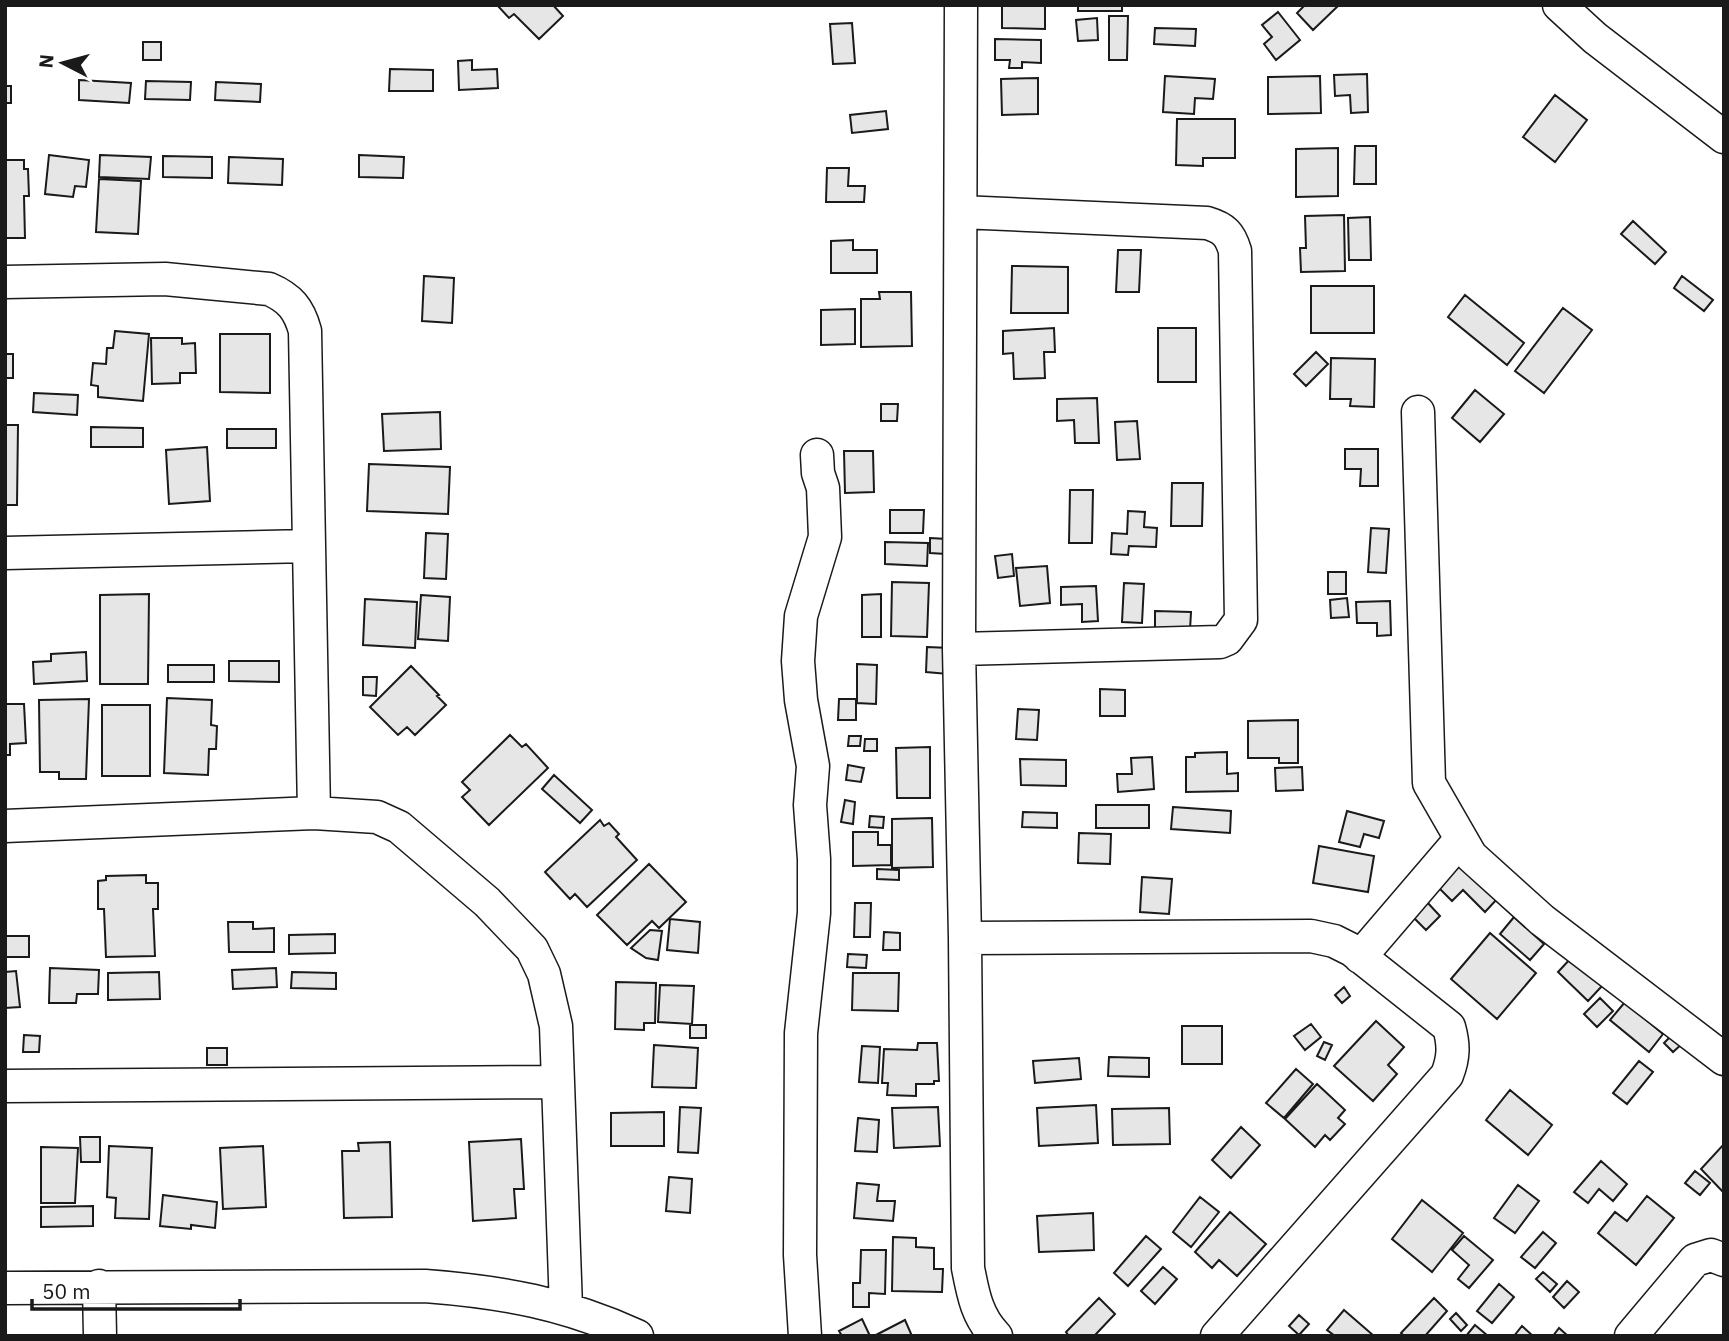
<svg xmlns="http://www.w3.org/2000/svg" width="1729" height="1341" font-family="'IBM Plex Sans',sans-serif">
<rect width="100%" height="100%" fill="#fff"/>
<path fill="#e6e6e6" stroke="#1a1a1a" stroke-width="2" d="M497,5H553L563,16L539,39L514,14L509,18Z
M1002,5H1045V29L1002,28Z
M1078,5H1122V11H1078Z
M1305,5H1339L1313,30L1297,13Z
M1278,12L1300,40L1276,60L1264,44L1272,37L1262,25Z
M1109,16H1128L1127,60H1109Z
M1097,18L1098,40L1078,41L1076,20Z
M852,23L855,63L833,64L830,24Z
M1155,28L1196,29L1195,46L1154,44Z
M995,39L1041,40V63L1022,62V68H1009L1010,60H995Z
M143,42H161V60H143Z
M472,60V70L497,69L498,88L459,90L458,61Z
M390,69L433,70V91H389Z
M1367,74L1368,112L1351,113L1350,95L1335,96L1334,75Z
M1165,76L1215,79L1213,99L1195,98L1194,114L1163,112Z
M1320,76L1321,113L1268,114V77Z
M1038,78V114L1002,115L1001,79Z
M79,80L131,83L129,103L79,100Z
M146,81L191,82L190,100L145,99Z
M216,82L261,84L260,102L215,100Z
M5,86H11V103H5Z
M1555,95L1587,120L1555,162L1523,137Z
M886,111L888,129L852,133L850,115Z
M1177,119H1235V158H1203V166L1176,165Z
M1355,146H1376V184H1354Z
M1338,148V196L1296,197V149Z
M49,155L89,160L86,187L75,186L73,197L45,194Z
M100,155L151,157L149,179L99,177Z
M359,155L404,157L403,178L359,177Z
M163,156L212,157V178L163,177Z
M229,157L283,159L282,185L228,183Z
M5,160H24V169H28L29,196H24L25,238H5Z
M827,168H849L848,186H865L864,202H826Z
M99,179L141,181L138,234L96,232Z
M1344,215L1345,271L1301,272L1300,248H1306L1305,216Z
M1370,217L1371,260H1349L1348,218Z
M1633,221L1666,252L1655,264L1621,234Z
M853,240V250H877V273H831V241Z
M1118,250H1141L1139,292H1116Z
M1012,266L1068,267V313H1011Z
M424,276L454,278L452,323L422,321Z
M1682,276L1713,300L1704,311L1674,288Z
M1311,286H1374V333H1311Z
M879,292H911L912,346L861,347V299H880Z
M1465,295L1524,343L1507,365L1448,317Z
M1563,308L1592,330L1544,393L1515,371Z
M855,309V344L821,345V310Z
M1054,328L1055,352H1044L1045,378L1014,379L1013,353L1003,354V331Z
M1158,328H1196V382H1158Z
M115,331L149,334L143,401L98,397V386L91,385L93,363L106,364L107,348H113Z
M220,334H270V393L220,392Z
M151,338H182V344L195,343L196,373H180V383L152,384Z
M1316,352L1328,364L1306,386L1294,374Z
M5,354H13V378H5Z
M1331,358L1375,359L1374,407L1350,406L1351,399H1330Z
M1475,390L1504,414L1480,442L1452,418Z
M34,393L78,395L77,415L33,412Z
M1097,398L1099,443H1075L1074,420L1057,421V399Z
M881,404H898L897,421H881Z
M440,412L441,449L384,451L382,414Z
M1137,421L1140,459L1117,460L1115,422Z
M5,425H18L17,505H5Z
M91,427L143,428V447H91Z
M227,429H276V448H227Z
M207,447L210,501L169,504L166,450Z
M1345,449H1378V486H1360L1361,469H1345Z
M844,451H873L874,492L845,493Z
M369,464L450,467L448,514L367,511Z
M1172,483H1203L1202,526H1171Z
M1070,490H1093L1092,543H1069Z
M890,510H924L923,533H890Z
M1128,511L1145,512L1144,527L1157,528L1156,547L1129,546L1128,555L1111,554L1112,533L1127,534Z
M1371,528L1389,529L1386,573L1368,572Z
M426,533L448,534L446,579L424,578Z
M930,538L947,539L946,554L930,553Z
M885,542L928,543L927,566L885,564Z
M1012,554L1014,576L998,578L995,556Z
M1047,566L1050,603L1020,606L1016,568Z
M1328,572H1346V594H1328Z
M892,582L929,583L927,637L891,636Z
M1124,583L1144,584L1142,623L1122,622Z
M1096,586L1098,621L1082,622V604L1061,605V587Z
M149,594L148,684H100V595Z
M881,594V637H862V595Z
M421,595L450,597L448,641L418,639Z
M1347,598L1349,617L1331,618L1330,600Z
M365,599L417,602L415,648L363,645Z
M1390,601L1391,635L1377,636V623H1357L1356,602Z
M1155,611L1191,612L1190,630H1155Z
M927,647L950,648L948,674L926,672Z
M86,652L87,681L34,684L33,662L51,661V654Z
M229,661H279V682L229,681Z
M857,664L877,665L876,704L857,703Z
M168,665H214V682H168Z
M411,666L439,695L437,696L446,705L415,735L407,727L398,735L370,707Z
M363,677H377L376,696L363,695Z
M1100,689L1125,690V716H1100Z
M167,698L212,700L211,725L217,726L216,749H209L208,775L164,773Z
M89,699L86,779H59V772H40L39,700Z
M839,699H856V720H838Z
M5,704H24L26,743L10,744V755H5Z
M102,705H150V776H102Z
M1018,709L1039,710L1037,740L1016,739Z
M1298,720V763H1279V758H1248V721Z
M510,735L522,747L526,744L548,768L489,825L462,797L470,790L462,782Z
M849,736H861L860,746H848Z
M865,739H877V751H864Z
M930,747V798H897L896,748Z
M1227,752V774L1238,773V791L1186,792V757H1195V753Z
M1152,757L1154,789L1118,792L1117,774H1132L1131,758Z
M1020,759L1066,760V786L1021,785Z
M848,765L864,768L861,782L846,780Z
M1302,767L1303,790L1276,791L1275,768Z
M554,775L592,810L580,823L542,789Z
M845,800L855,802L853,824L841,822Z
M1096,805H1149V828H1096Z
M1173,807L1231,811L1230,833L1171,829Z
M1347,811L1384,821L1379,838L1364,834L1360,847L1339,842Z
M1023,812L1057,813V828L1022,827Z
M870,816L884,817L883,828L869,827Z
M932,818L933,867L892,868V819Z
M600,820L604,826L609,823L619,834L616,837L637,860L587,907L575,894L570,899L545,872Z
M853,832H878V845H891V865L853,866Z
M1079,833L1111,834L1110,864L1078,863Z
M1319,846L1374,856L1368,892L1313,883Z
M1460,861L1498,898L1485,912L1463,890L1452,901L1437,886Z
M649,864L686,902L659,928L652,921L627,945L597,915Z
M877,869L899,870V880L877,879Z
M146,875V883H158V909H153L155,956L106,957L104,909H98V881L106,880V876Z
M1142,877L1172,879L1169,914L1140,912Z
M1426,901L1440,916L1426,930L1411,915Z
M855,903H871L870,937H854Z
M1514,917L1544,944L1530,960L1500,934Z
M670,919L700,922L698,953L667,950Z
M228,922H253V929L274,928V952H229Z
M650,930L662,931L658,960L646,958L631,948Z
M884,932L900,933V950H883Z
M1490,933L1536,973L1497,1019L1451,979Z
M335,934V953L289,954V935Z
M5,936H29V957H5Z
M848,954L867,955L866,968L847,967Z
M1572,957L1602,986L1588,1001L1558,972Z
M50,968L99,970L98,994H77L76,1003H49Z
M276,968L277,987L233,989L232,970Z
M16,971L20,1007L5,1008V972Z
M159,972L160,999L108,1000V973Z
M292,972L336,973V989L291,988Z
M853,973H899L898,1011L852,1010Z
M616,982L656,983L655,1023H644V1030L615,1029Z
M660,985L694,986L692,1024L658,1022Z
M1344,987L1350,996L1342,1003L1335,995Z
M1600,998L1613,1011L1597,1027L1584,1014Z
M1625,1002L1663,1034L1649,1052L1610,1020Z
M1376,1021L1404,1047L1388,1065L1397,1074L1373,1101L1334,1066Z
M1311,1024L1321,1037L1305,1050L1294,1036Z
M690,1025H706V1038H690Z
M1182,1026H1222V1064H1182Z
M1674,1033L1683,1043L1673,1052L1664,1043Z
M24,1035L40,1036L39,1052H23Z
M1324,1042L1332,1045L1325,1060L1317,1056Z
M918,1043H937L939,1081H934V1084H916V1096L887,1095L888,1083H882L884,1049L917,1050Z
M654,1045L698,1048L696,1088L652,1087Z
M862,1046L880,1047L878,1083L859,1082Z
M207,1048H227V1065H207Z
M1109,1057L1149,1058V1077L1108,1076Z
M1079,1058L1081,1079L1035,1083L1033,1061Z
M1639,1061L1653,1072L1627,1104L1613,1093Z
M1296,1069L1313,1084L1284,1118L1266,1103Z
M1317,1084L1345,1110L1338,1118L1345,1124L1330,1140L1325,1135L1315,1147L1285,1119Z
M1510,1090L1552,1125L1528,1155L1486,1120Z
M1096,1105L1098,1143L1039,1146L1037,1108Z
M680,1107L701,1108L698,1153L678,1152Z
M938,1107L940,1146L894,1148L892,1108Z
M1169,1108L1170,1144L1113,1145L1112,1109Z
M664,1112V1146H611V1113Z
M858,1118L879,1120L877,1152L855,1151Z
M1241,1127L1260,1145L1231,1178L1212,1160Z
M80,1137H100V1162H81Z
M521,1139L524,1189H514L516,1218L473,1221L469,1142Z
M390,1142L392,1217L344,1218L342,1151H359L358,1143Z
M1724,1144V1193L1701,1169Z
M109,1146L152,1148L149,1219L115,1218L116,1198L107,1197Z
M263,1146L266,1207L223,1209L220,1148Z
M41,1147L78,1148L75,1203H41Z
M1601,1161L1627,1184L1613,1201L1599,1189L1588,1203L1574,1192Z
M1695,1171L1710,1183L1700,1195L1685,1183Z
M669,1177L692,1179L690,1213L666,1211Z
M857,1183L879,1185L877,1201H895L893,1221L854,1218Z
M1518,1185L1539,1201L1515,1233L1494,1218Z
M163,1195L217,1202L215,1228L191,1225V1229L160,1226Z
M1647,1196L1674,1218L1636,1265L1598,1233L1615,1212L1627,1221Z
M1200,1197L1219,1212L1191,1247L1173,1232Z
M1422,1200L1463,1233L1432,1272L1392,1239Z
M93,1206V1226L41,1227V1207Z
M1230,1212L1266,1244L1237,1276L1219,1260L1212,1268L1195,1252Z
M1093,1213L1094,1250L1039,1252L1037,1216Z
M1543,1232L1556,1243L1535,1268L1521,1257Z
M1146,1236L1161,1249L1128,1286L1114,1273Z
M1464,1236L1493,1260L1469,1288L1458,1279L1469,1265L1452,1250Z
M893,1237L916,1238V1247L934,1248V1269H943L942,1292L892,1291Z
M861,1250H886L885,1294L869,1293V1307H853V1283H860Z
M1163,1267L1177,1279L1155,1304L1141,1291Z
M1543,1272L1557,1284L1550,1292L1536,1279Z
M1567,1281L1579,1292L1564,1308L1553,1297Z
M1499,1284L1514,1297L1492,1323L1477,1311Z
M1099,1298L1115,1314L1096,1334L1098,1336H1069L1066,1332Z
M1434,1298L1447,1311L1425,1336H1404L1401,1333Z
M1344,1310L1374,1336H1335L1327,1330Z
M1456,1313L1467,1325L1461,1331L1450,1319Z
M1299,1315L1309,1324L1299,1335L1289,1326Z
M862,1319L870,1336H842L839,1331Z
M905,1320L912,1336H874Z
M1475,1325L1488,1336H1466Z
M1522,1326L1533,1336H1514Z
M1559,1328L1568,1336H1553Z"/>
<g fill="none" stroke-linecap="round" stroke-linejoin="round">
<defs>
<path id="minor" d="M961,5L959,649L965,938L968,1268C973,1294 977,1317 996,1336
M1559,5L1595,38L1724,137
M5,282L165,279L269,289C290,298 299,309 305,331L314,813
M1418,412L1429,783L1471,856L1542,920L1724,1059
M5,553L308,546
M959,649L1220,642L1227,639L1241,620L1235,251C1230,234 1224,228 1207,223L961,212
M5,826L314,813L377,817L399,827L487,902L532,949L544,974L556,1026L566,1308
M965,938L1311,936L1334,941L1352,950L1449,1027C1454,1045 1454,1057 1447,1075L1217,1336
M1360,957L1461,839
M5,1086L558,1082
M99,1286L100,1336
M5,1288L425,1286C503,1292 565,1303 637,1336
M805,1336L800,1255L801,1033L814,913V859L810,805L813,766L801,700L798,661L801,616L825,537L823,488L818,473L817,455
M1631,1336L1695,1260L1711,1255L1724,1260"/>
</defs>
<use href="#minor" stroke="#1a1a1a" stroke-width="35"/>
<use href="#minor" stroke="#fff" stroke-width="32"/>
</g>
<rect width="1729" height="1341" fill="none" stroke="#1a1a1a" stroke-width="14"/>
<g transform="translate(63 63) rotate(276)" stroke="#ffffff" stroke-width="5" paint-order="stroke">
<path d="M0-5L12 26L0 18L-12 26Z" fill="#1a1a1a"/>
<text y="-10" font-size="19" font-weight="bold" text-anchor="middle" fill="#1a1a1a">N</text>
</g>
<path d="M32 1299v10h208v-10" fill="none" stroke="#1a1a1a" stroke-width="3.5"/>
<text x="42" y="1299" font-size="21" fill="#1a1a1a" stroke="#ffffff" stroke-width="5" paint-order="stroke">50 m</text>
</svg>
